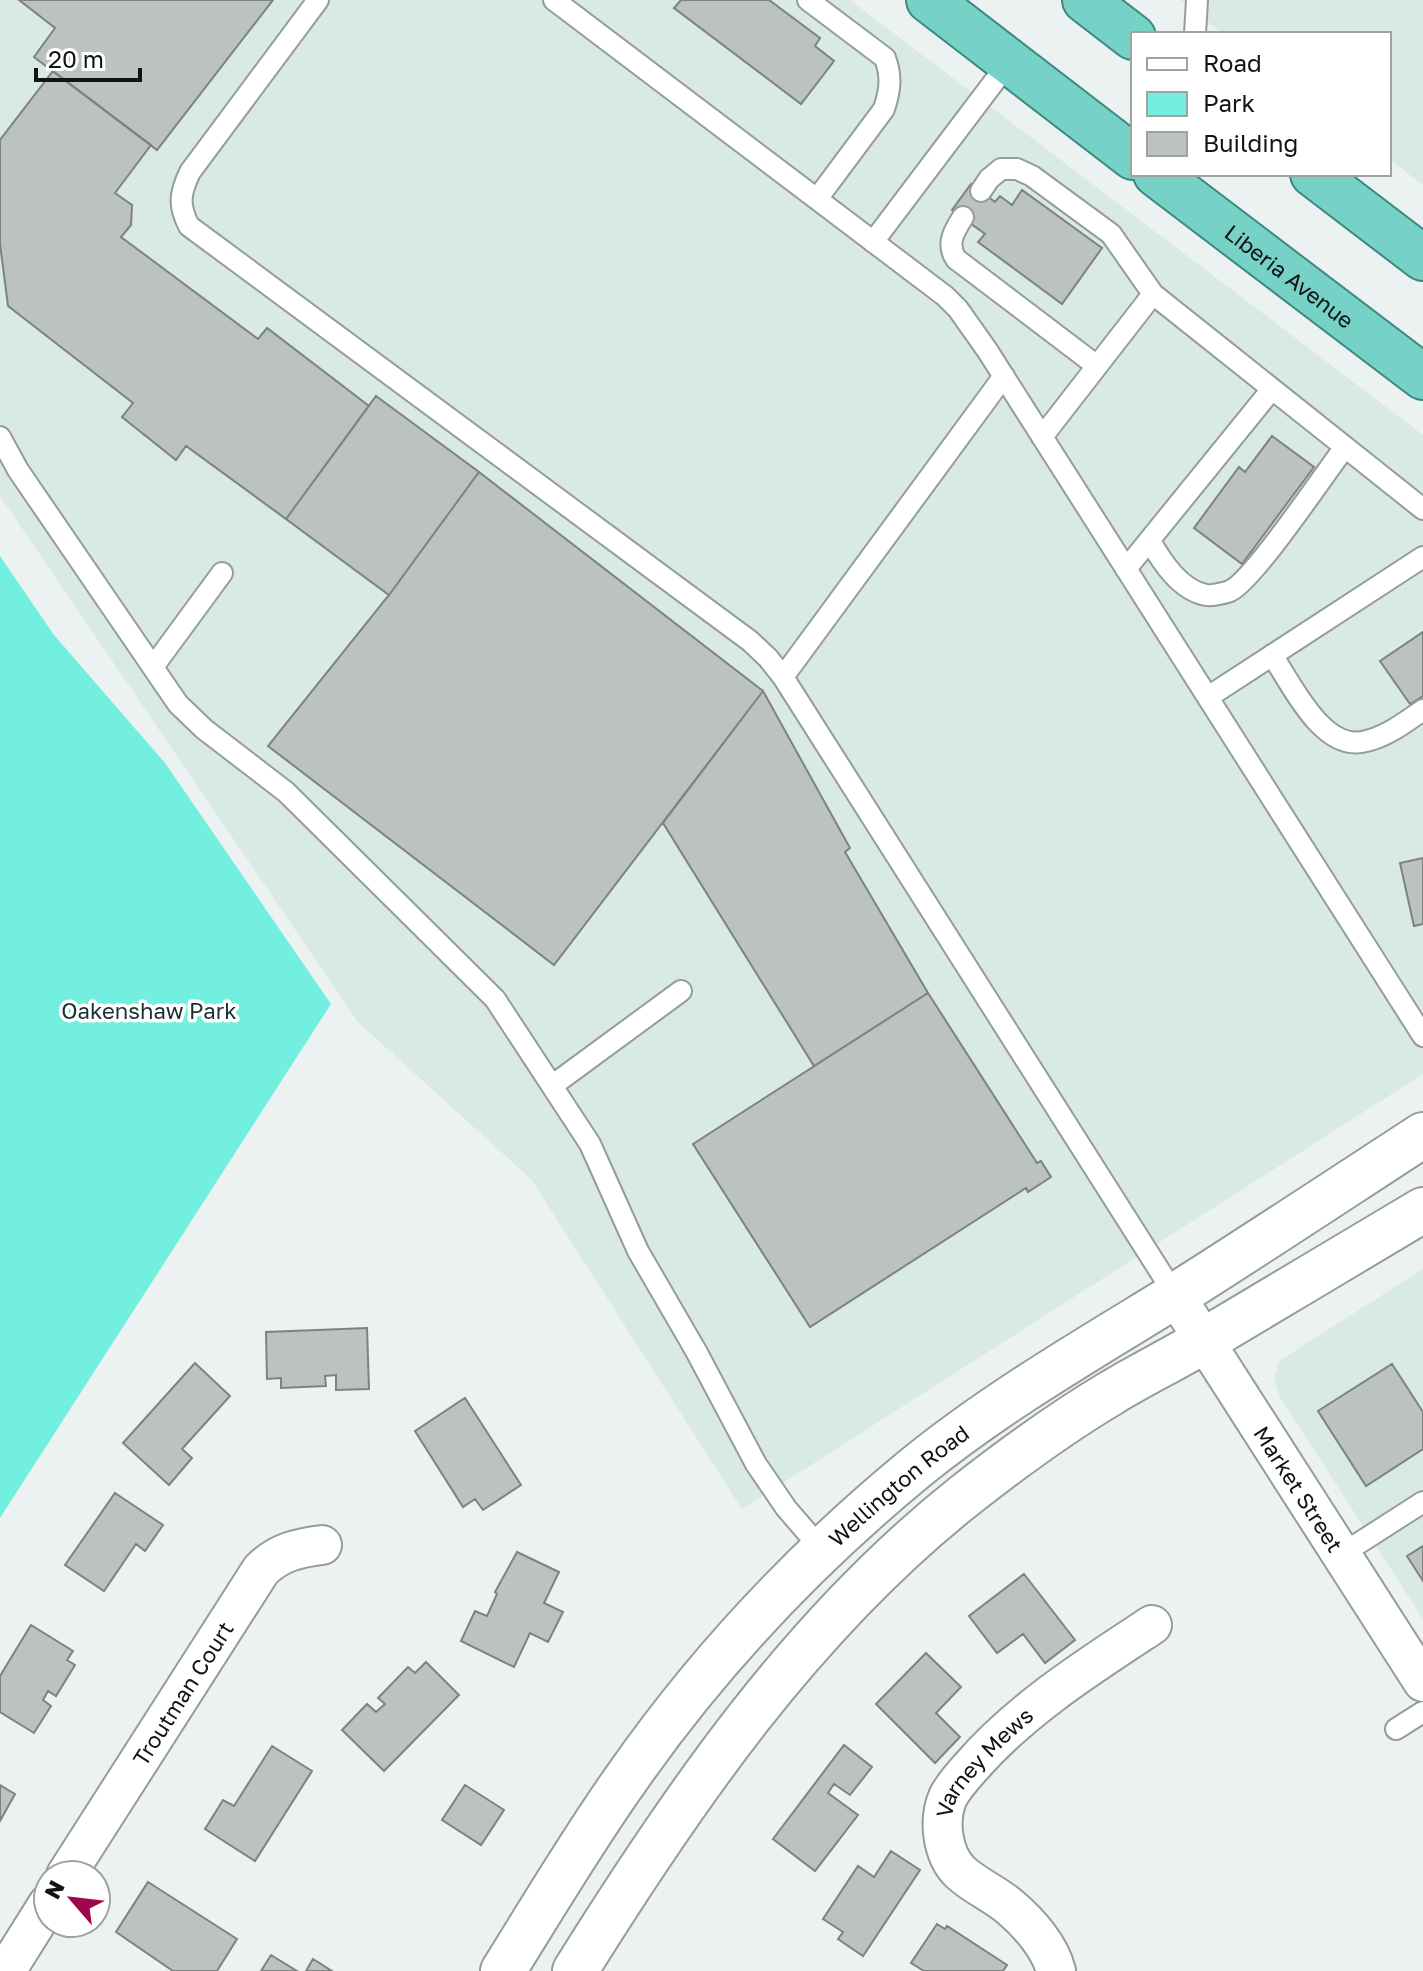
<svg xmlns="http://www.w3.org/2000/svg" width="1423" height="1971" font-family="'Golos Text',sans-serif">
<rect width="100%" height="100%" fill="#ebf2f1"/>
<path fill="#d8e9e6" d="M0,0H850L1423,435V1074L742,1509L531,1179L358,1022L0,496Z
M1180,0H1423V185L1389,159V34H1224Z
M1423,1269V1619L1280,1397L1274,1378L1279,1361Z"/>
<path fill="#72efdf" d="M0,556L54,635L165,763L331,1004L0,1518Z"/>
<path fill="#bbc2c1" stroke="#7c8381" stroke-width="2" d="M19,0H273L157,150L34,57L55,28Z
M681,0H769L820,38L815,46L834,61L801,104L674,8Z
M53,71L151,145L115,193L132,205L131,225L121,237L258,339L267,328L369,406L286,519L186,446L176,460L122,417L133,403L8,306L0,244V140Z
M971,184L995,202L1000,196L1012,205L1022,190L1102,248L1062,304L978,242L985,234L952,210Z
M376,396L479,472L389,595L286,519Z
M1272,436L1314,467L1242,564L1194,528L1239,467L1245,472Z
M479,472L763,691L554,965L268,746L389,595Z
M1423,632V696L1410,704L1380,661Z
M763,691L850,848L845,852L928,993L814,1066L663,823Z
M1423,858V924L1414,926L1400,863Z
M928,993L1037,1163L1041,1161L1051,1177L1028,1192L1026,1188L810,1327L693,1144Z
M367,1328L369,1389L336,1390V1375L325,1376L326,1386L281,1388V1378L267,1379L266,1332Z
M195,1363L230,1396L182,1449L192,1458L169,1485L123,1443Z
M1392,1364L1423,1412V1449L1366,1486L1318,1411Z
M465,1398L521,1485L483,1510L475,1499L463,1507L415,1431Z
M115,1493L163,1525L145,1551L136,1544L104,1591L65,1565Z
M1423,1546V1581L1407,1556Z
M517,1552L559,1572L544,1603L563,1612L548,1642L530,1633L514,1667L461,1641L475,1611L487,1616L497,1594L495,1592Z
M1024,1574L1075,1640L1045,1663L1023,1634L997,1653L969,1616Z
M31,1625L73,1651L67,1660L75,1665L56,1696L48,1691L43,1700L51,1706L34,1733L0,1712V1676Z
M926,1653L961,1687L936,1713L960,1737L935,1763L876,1704Z
M426,1662L459,1695L384,1771L342,1730L367,1704L376,1712L385,1704L378,1698L408,1667L415,1673Z
M844,1745L872,1767L850,1795L834,1784L828,1793L858,1815L815,1871L773,1839Z
M272,1746L312,1771L255,1861L205,1829L223,1800L234,1806Z
M0,1785L15,1794L0,1821Z
M465,1785L504,1810L481,1845L442,1820Z
M891,1851L920,1870L863,1956L838,1939L843,1932L823,1919L858,1866L874,1877Z
M148,1882L237,1939L217,1971H173L116,1932Z
M937,1924L945,1929L947,1926L1007,1965L1003,1971H924L911,1963Z
M271,1955L297,1971H261Z
M313,1959L332,1971H306Z"/>
<g fill="none" stroke-linecap="round" stroke-linejoin="round">
<defs>
<path id="service" d="M318,0L190,172C180,193 178,205 189,226L750,641L768,658L783,677L1175,1295
M554,0L945,296L958,309L987,350L1423,1036
M808,0L885,58C892,77 890,91 884,109L817,199
M1195,34L1197,0
M981,191L989,179L1001,169H1017L1032,176L1111,234L1153,294L1423,509
M963,217C954,231 946,244 956,259L1097,366
M873,242L1009,62
M0,437L18,470L178,704L204,729L286,792L495,999L590,1144L638,1251L696,1351L756,1464L786,1508L823,1551
M1042,437L1153,294
M1150,541C1162,562 1180,590 1206,595C1211,596 1225,593 1230,591C1253,581 1325,473 1345,447
M1126,569L1272,389
M1272,655C1291,683 1321,749 1362,742C1385,738 1404,723 1423,710
M153,667L222,573
M783,677L1004,376
M1208,697L1423,557
M553,1085L681,991
M1342,1554L1423,1502
M1396,1729L1423,1712"/>
<g id="minor">
<path id="s1" d="M1175,1295L1423,1682"/>
<path id="s2" d="M66,1875L261,1570C279,1552 298,1548 322,1545"/>
<path d="M6,1971L48,1904"/>
<path id="s3" d="M1056,1971C1050,1947 1029,1923 1010,1907C995,1894 975,1886 960,1872C942,1854 938,1820 948,1797C953,1787 962,1777 970,1768C1020,1710 1088,1667 1152,1625"/>
</g>
<g id="secondary">
<path id="s4" d="M503,1971C543,1907 582,1841 626,1779C706,1664 806,1558 914,1469C995,1403 1085,1351 1173,1297C1257,1244 1340,1189 1423,1135"/>
<path d="M575,1971C683,1798 801,1626 963,1497C1010,1460 1059,1424 1111,1393C1142,1374 1174,1359 1205,1340C1278,1297 1350,1253 1423,1210"/>
</g>
<g id="trunk">
<path d="M929,0L1133,157"/>
<path d="M1085,0L1133,37"/>
<path id="s5" d="M1156,174L1423,377"/>
<path d="M1313,174L1423,258"/>
</g>
</defs>
<use href="#service" stroke="#959c9b" stroke-width="24"/>
<use href="#minor" stroke="#959c9b" stroke-width="42"/>
<use href="#secondary" stroke="#959c9b" stroke-width="48"/>
<use href="#trunk" stroke="#3c887e" stroke-width="48"/>
<use href="#service" stroke="#fff" stroke-width="20"/>
<use href="#minor" stroke="#fff" stroke-width="38"/>
<use href="#secondary" stroke="#fff" stroke-width="44"/>
<use href="#trunk" stroke="#76d2c6" stroke-width="44"/>
</g>
<g text-anchor="middle" dominant-baseline="central" stroke-width="7" stroke-linejoin="round" paint-order="stroke">
<g font-size="22" fill="#111414" stroke="#fff">
<text stroke="none"><textPath href="#s5" startOffset="168">Liberia Avenue</textPath></text>
<text stroke="none"><textPath href="#s4" startOffset="630">Wellington Road</textPath></text>
<text stroke="none"><textPath href="#s1" startOffset="230">Market Street</textPath></text>
<text stroke="none"><textPath href="#s2" startOffset="216">Troutman Court</textPath></text>
<text stroke="none"><textPath href="#s3" startOffset="270">Varney Mews</textPath></text>
</g>
<g font-size="22" fill="#1a322e" stroke="#fff">
<text x="149" y="1010">Oakenshaw Park</text>
</g>
</g>
<rect x="1131" y="32" width="260" height="144" fill="#ffffff" stroke="#a0a1a1" stroke-width="2"/>
<rect x="1147" y="58" width="40" height="12" fill="#ffffff" stroke="#a0a1a1" stroke-width="2"/>
<text x="1203" y="72" font-size="24" fill="#111414">Road</text>
<rect x="1147" y="92" width="40" height="24" fill="#72efdf" stroke="#a0a1a1" stroke-width="2"/>
<text x="1203" y="112" font-size="24" fill="#111414">Park</text>
<rect x="1147" y="132" width="40" height="24" fill="#bbc2c1" stroke="#a0a1a1" stroke-width="2"/>
<text x="1203" y="152" font-size="24" fill="#111414">Building</text>
<g transform="translate(72 1899) rotate(298)"><circle r="38" fill="#ffffff" stroke="#a0a1a1" stroke-width="2"/>
<path d="M0-6L14 30L0 20L-14 30Z" fill="#9f064b"/>
<text y="-12" font-size="22" font-weight="bold" text-anchor="middle" fill="#111414">N</text>
</g>
<path d="M36 68v12h104v-12" fill="none" stroke="#111414" stroke-width="4"/>
<text x="48" y="68" font-size="24" fill="#111414" stroke="#ffffff" stroke-width="6" paint-order="stroke">20 m</text>
</svg>
